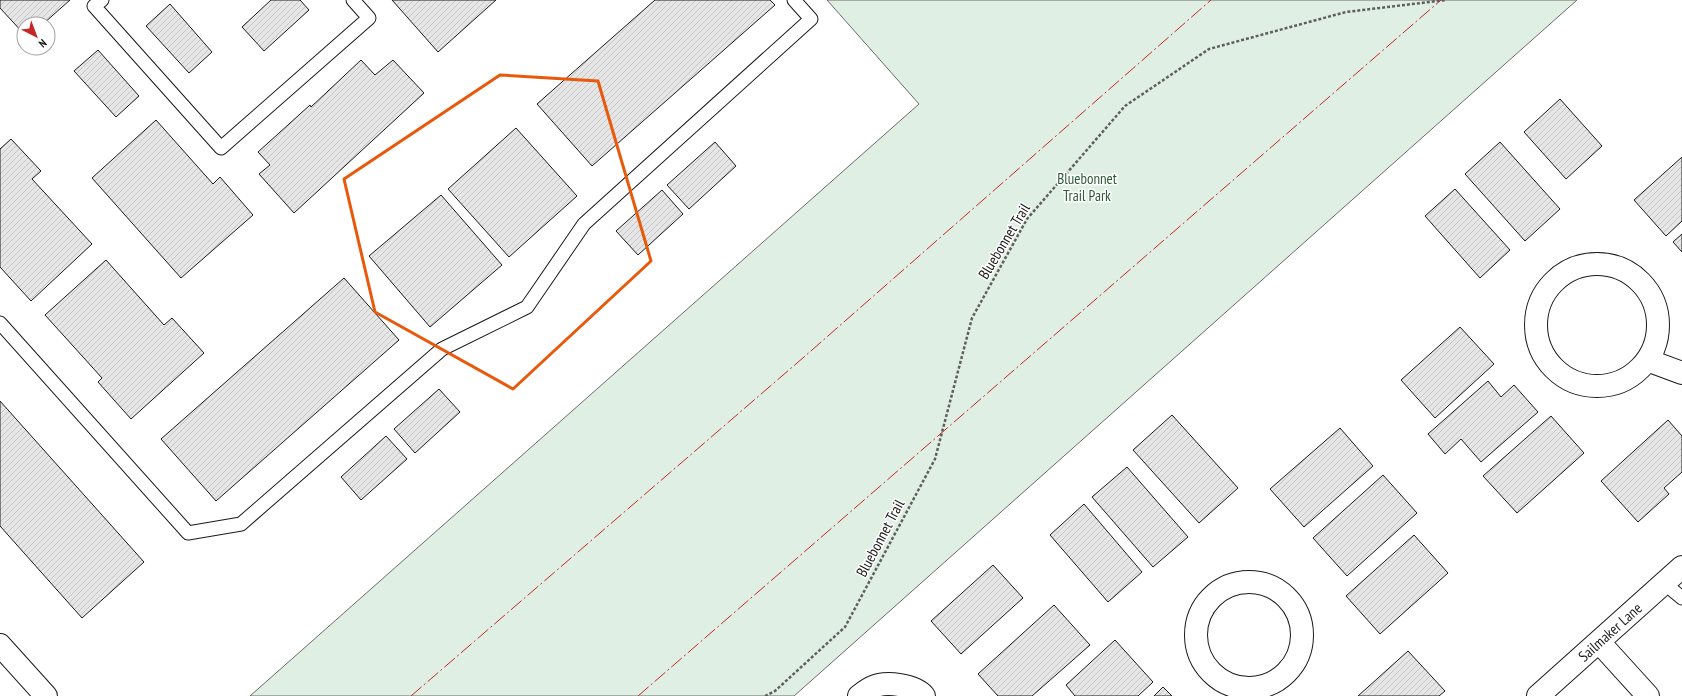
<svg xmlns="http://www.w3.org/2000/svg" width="1682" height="696" font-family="'PT Sans Narrow',sans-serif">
<defs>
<pattern id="building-hatch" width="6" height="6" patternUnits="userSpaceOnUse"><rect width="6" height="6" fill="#e6e6e6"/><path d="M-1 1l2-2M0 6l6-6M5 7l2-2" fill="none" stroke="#c5c5c5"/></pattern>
</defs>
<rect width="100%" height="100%" fill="#fff"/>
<path fill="#e0efe3" stroke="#6a6a6a" d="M827,0H1577L794,696H250L919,104Z"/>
<path fill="url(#building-hatch)" stroke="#1a1a1a" d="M0,0H70L43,24H24V34L0,8Z
M271,0H300L309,10L264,51L242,27Z
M392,0H496L438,52Z
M655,0H770L775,5L592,166L537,104Z
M170,4L212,52L189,73L146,26Z
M98,50L139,96L116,117L74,71Z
M361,60L375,75L393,60L424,93L294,213L259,174L270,165L258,152L310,105L311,107Z
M1560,99L1602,146L1566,179L1524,132Z
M156,120L213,184L220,177L253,215L181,278L92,178Z
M516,128L577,196L509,257L448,189Z
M11,139L41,171L32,179L92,244L31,301L0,267V149Z
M715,142L736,166L689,209L667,185Z
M1500,142L1560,209L1525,241L1465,174Z
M1682,157V221L1666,236L1634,200Z
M1455,189L1510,250L1480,278L1425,216Z
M662,190L683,214L638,255L616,231Z
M441,195L502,265L430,327L369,256Z
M1682,234V252L1673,242Z
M106,260L164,325L172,318L204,353L131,419L98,382L102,378L45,315Z
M344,278L399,340L216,501L161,439Z
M1460,327L1494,364L1435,418L1401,380Z
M1488,381L1501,397L1514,385L1538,412L1481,462L1461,439L1445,454L1428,434Z
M439,389L460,412L415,453L394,429Z
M0,401L144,562L82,618L0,526Z
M1172,415L1238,488L1199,523L1133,450Z
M1551,416L1584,453L1517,513L1483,476Z
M1668,420L1682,436V472L1664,488L1669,494L1638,522L1601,481Z
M1340,428L1373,466L1304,527L1270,489Z
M386,436L407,459L361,500L341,477Z
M1127,467L1188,537L1153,567L1092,497Z
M1383,475L1417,513L1347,576L1313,538Z
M1084,504L1142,572L1108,602L1050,535Z
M1414,535L1448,573L1380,634L1346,596Z
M993,565L1023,598L961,654L931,621Z
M1054,605L1090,645L1032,696H998L978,674Z
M1115,640L1153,682L1138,696H1075L1066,685Z
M1408,651L1445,691L1439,696H1358Z
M1163,687L1172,696H1154Z"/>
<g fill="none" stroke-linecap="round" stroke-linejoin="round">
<defs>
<path id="lane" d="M102,0L94,6L221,148L369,18L353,0
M0,323L188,533L241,524L442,349L527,307L584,224L811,19L794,0
M1664,583L1682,598"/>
<path id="street" d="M1536 325a61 61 0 1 1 122 0a61 61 0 1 1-122 0Z
M1647,360L1682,373
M1196 635a53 53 0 1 1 106 0a53 53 0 1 1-106 0Z
M1599,642L1648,696
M0,645L46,696
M859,696C863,693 868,689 873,687C886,681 915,685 924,696
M1538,696L1682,567"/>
</defs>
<use href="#lane" stroke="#1a1a1a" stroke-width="15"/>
<use href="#street" stroke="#1a1a1a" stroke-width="24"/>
<path stroke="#5f5f5f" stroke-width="2.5" stroke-dasharray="3 2" stroke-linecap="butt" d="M765,696L775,691L845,627L935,459L972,318L1027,219L1125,106L1209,49L1346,12L1446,0"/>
<use href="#lane" stroke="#fff" stroke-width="13"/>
<use href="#street" stroke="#fff" stroke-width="22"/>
<path stroke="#c62828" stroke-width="1" stroke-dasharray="14 3 2 3" stroke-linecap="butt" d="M411,696L804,357L1211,0
M638,696L1441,0"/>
</g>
<path fill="none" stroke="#e8590c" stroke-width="3" stroke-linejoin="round" d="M500,75L598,81L651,261L513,389L375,312L344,179Z"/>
<g text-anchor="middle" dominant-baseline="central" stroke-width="3" stroke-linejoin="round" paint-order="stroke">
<g font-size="15" fill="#2b5a34" stroke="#fff">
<text x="1087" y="178">Bluebonnet<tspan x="1087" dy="17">Trail Park</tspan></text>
</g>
<g font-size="15" fill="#1a1a1a" stroke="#fff">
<text transform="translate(1004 241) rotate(-59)">Bluebonnet Trail</text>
<text transform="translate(880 538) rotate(-62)">Bluebonnet Trail</text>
<text transform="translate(1610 632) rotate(-42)">Sailmaker Lane</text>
</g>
</g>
<g transform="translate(36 36) rotate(138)"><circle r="19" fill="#ffffff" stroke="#a3a3a3"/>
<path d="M0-3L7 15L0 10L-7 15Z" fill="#c62828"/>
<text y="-6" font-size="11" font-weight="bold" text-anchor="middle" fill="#1a1a1a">N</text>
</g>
</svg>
